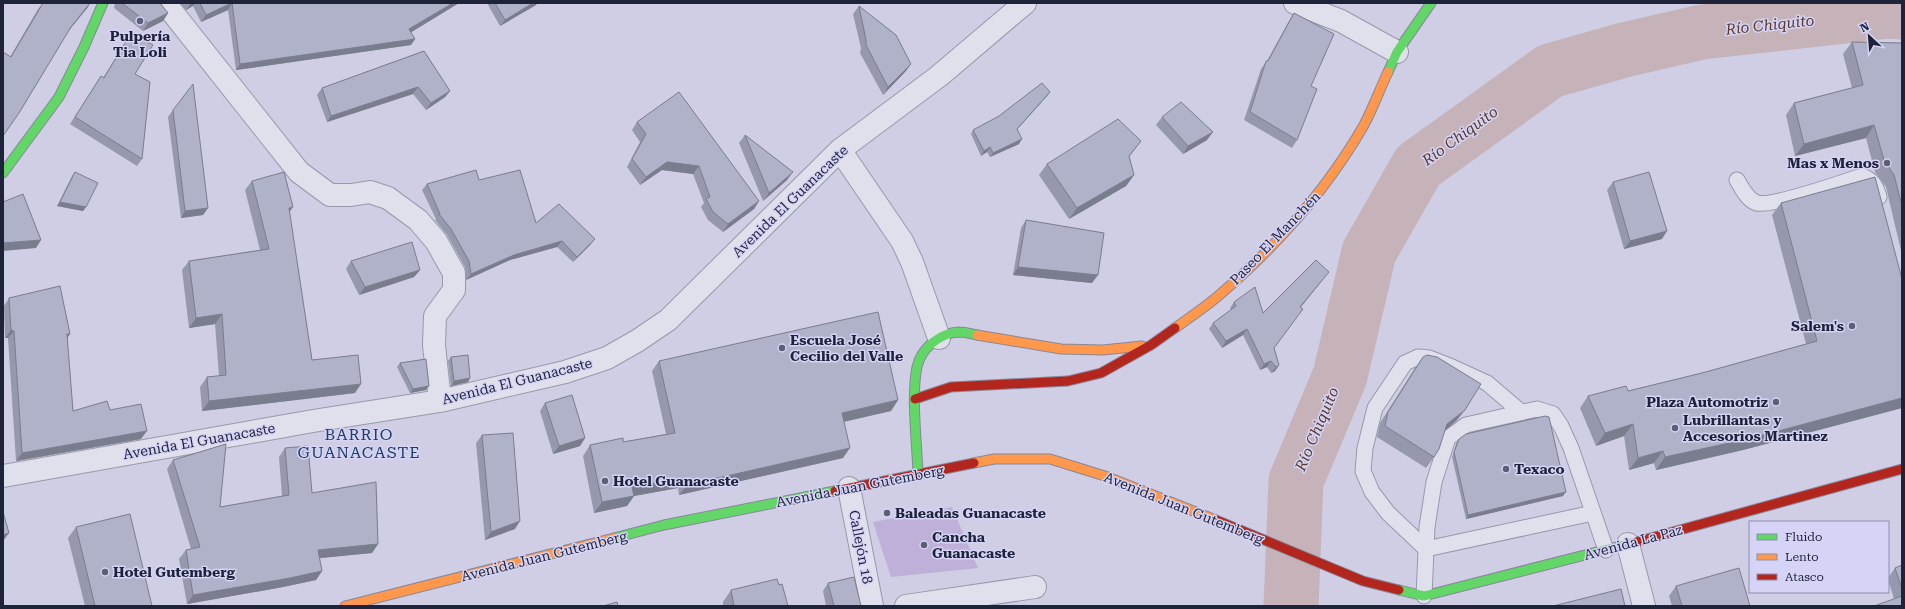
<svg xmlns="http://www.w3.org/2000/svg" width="1905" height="609" font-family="'Roboto Serif',serif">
<rect width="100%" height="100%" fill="#cfcee5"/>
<path fill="#beb0d8" d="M952,507L978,568L891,577L873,522Z"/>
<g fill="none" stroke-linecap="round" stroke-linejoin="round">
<path stroke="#c6b3b9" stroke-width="9" d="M1889,11L1891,3"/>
<path stroke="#c6b3b9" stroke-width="55" d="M1291,606L1296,481L1340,376L1369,252L1418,166L1550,71L1624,50L1702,32L1889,11L1902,12"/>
<defs>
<path id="lane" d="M1737,180C1742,188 1747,200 1757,203C1772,207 1844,182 1862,176C1873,180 1876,186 1879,197
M1521,412L1487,383L1452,367L1429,358L1418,357L1405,363L1375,408L1365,448L1363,471L1372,492L1388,513L1426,549L1593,513
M1424,596L1427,527L1434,482L1448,438L1466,425L1537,409L1553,414L1561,426L1571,448L1606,550"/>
<path id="street" d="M165,3L299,172L330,195H351L370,192L388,198L418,220L436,241L454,273V290L435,316L434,345L440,401
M1295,3L1341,21L1397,52
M840,150L902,241L912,262L939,338
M3,476L313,421L440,401L565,372L607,358L637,341L668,320L840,150L939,76L1025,3
M849,488L872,606
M1628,544L1644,606
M906,606L1035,587"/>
<path id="fast" d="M1388,72L1397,52L1431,3
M3,173L59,97L84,47L103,3
M918,474C917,443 911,396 917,367C921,348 940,333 959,332C965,332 972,334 977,335
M614,538L664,525L835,491
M1399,590L1424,596L1636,542"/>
<path id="slow" d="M1175,328C1189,318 1204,308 1217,297C1275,248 1326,191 1364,125C1373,108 1380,89 1388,72
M977,335L1061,349L1103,350L1142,346
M974,463L994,459H1050L1108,477L1216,520
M345,606L614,538"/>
<path id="jam" d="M915,399L951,387L1068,381L1101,373L1151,345L1175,328
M835,491L974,463
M1216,520L1363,581L1399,590
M1636,542L1902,469"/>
</defs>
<use href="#lane" stroke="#9798aa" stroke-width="17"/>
<use href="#street" stroke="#9798aa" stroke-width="24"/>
<use href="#fast" stroke="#87889a" stroke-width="11"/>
<use href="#slow" stroke="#87889a" stroke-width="11"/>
<use href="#jam" stroke="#87889a" stroke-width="11"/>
<use href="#lane" stroke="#e0e0ed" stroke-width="15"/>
<use href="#street" stroke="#e0e0ed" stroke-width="22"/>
<use href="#fast" stroke="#63d668" stroke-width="9"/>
<use href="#slow" stroke="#ff974d" stroke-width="9"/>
<use href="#jam" stroke="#b3261e" stroke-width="9"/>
</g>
<path fill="#9699ad" d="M43,3L88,7L69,30L19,113L10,57L38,9Z
M115,3H160L168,13L163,21L143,31L114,8Z
M180,3H459L411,32L415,39L411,45L236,70L228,10L201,22L193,6L186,10Z
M487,3H537L536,5L500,26Z
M859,6L911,64L905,72L883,95L860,53L861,48L853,14Z
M1294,13L1311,86L1297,140L1292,148L1244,120L1261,69L1267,61L1289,21Z
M131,33L142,159L137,166L70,124L101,76L103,78Z
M1852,42L1902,43V255L1886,187L1875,172L1866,138L1795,156L1786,115L1794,103L1852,88L1843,54Z
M424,51L450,91L445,97L426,110L413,94L327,122L317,95L322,88Z
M1050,92L1047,96L1017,129L1019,144L990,157L987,152L981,156L971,134L973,130Z
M173,110L208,208L203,215L181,218L168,117Z
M1162,117L1207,140L1183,154L1156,125Z
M637,122L759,201L754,209L723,232L708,220L701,207L704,203L693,174L662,170L640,185L627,167L640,142L632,130Z
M745,135L787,180L763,201L739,143Z
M1141,141L1129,157L1134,175L1126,186L1069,219L1039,175L1047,164Z
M75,172L86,207L83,211L57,206L72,176Z
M479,180L536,223L595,239L590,245L573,262L557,247L510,260L466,280L465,267L447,235L435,220L436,219L422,190L427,184Z
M252,181L289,212L312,360L355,393L202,411L200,387L207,377L219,376L215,324L189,328L182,270L189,261L260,250L245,190Z
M1613,182L1662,239L1624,249L1607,190Z
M1781,203L1902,279V408L1743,450L1656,470L1654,463L1629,470L1624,436L1596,446L1580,408L1588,396L1628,391L1702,373L1806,344L1772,215Z
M1026,220L1092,283L1013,275L1021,228Z
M351,261L420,270L414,277L359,295L346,269Z
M1324,278L1300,308L1274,348L1279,365L1275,371L1271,373L1267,367L1260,370L1243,335L1222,348L1209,329L1213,323L1231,310L1230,308L1234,302L1263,313Z
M9,298L67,338L73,411L110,410L141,439L16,461L8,338H5L4,306Z
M451,357L470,378L468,382L451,386L448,361Z
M1423,357L1457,420L1445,430L1434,457L1426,468L1377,437L1380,423L1415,368Z
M659,361L898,400L891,411L844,421L843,458L679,495L678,488L634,496L627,506L594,513L583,456L590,445L623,442L666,434L652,371Z
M400,363L426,390L410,393L397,367Z
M545,403L585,438L580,446L553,454L540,411Z
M482,435L515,529L485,540L476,443Z
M1459,439L1563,496L1466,519L1452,457L1456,444Z
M285,448L312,493L378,544L372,553L319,558L322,571L316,580L283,587L187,604L179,559L186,550L191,549L167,469L173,460L220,507L282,496L279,457Z
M76,527L152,606H85L68,538Z
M1902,565V606L1894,599L1888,579V578L1895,568Z
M828,583L861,606H826L823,591Z
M779,585L788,606H723V602L731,590Z
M1676,586L1750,606H1672L1669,596Z"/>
<path fill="#7a7d8d" d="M90,3L88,7L66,34L71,27Z
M191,3H196L193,6L186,10Z
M232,3L228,10L201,22L206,15Z
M453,3H459L405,36L409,29Z
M533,3H537L536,5L500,26L505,20Z
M168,13L163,21L143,31L148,23Z
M415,39L411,45L236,70L240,64Z
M911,64L905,72L883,95L888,87Z
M418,87L413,94L327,122L331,116Z
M450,91L445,97L426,110L431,103Z
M1050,92L1047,96L1014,133L1017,129Z
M1874,125L1866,138L1795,156L1804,144Z
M1213,132L1207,140L1183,154L1188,146Z
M1022,139L1019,144L990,157L993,153Z
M990,147L987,152L981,156L984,151Z
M667,162L699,166L693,174L662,170L640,185L646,177Z
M793,172L787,180L763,201L769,193Z
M1134,175L1126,186L1069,219L1077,208Z
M759,201L754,209L723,232L728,224Z
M60,202L86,207L83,211L57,206Z
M293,207L286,217L289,208Z
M208,208L203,215L181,218L185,211Z
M1667,231L1662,239L1624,249L1630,241Z
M595,239L590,245L573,262L577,257Z
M41,240L36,248L3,251V243Z
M562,241L557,247L510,260L466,280L471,274L514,255Z
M1018,267L1098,275L1092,283L1013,275Z
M420,270L414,277L359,295L365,287Z
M1329,272L1324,278L1296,313L1300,307Z
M222,314L215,324L189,328L196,318Z
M1247,329L1243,335L1222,348L1226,341Z
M11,330L14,331L8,338H5Z
M67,334H70L65,342Z
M1271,361L1267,367L1260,370L1264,364Z
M1279,365L1275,371L1271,373L1276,367Z
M470,378L468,382L451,386L454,381Z
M361,384L355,393L202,411L209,401Z
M429,386L426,390L410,393L413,389Z
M1902,398V408L1743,450L1656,470L1665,457Z
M898,400L891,411L835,424L842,413Z
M1465,410L1457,420L1440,435L1447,424Z
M1633,424L1624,436L1596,446L1605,433Z
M147,431L141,439L16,461L22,453Z
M585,438L580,446L553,454L559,446Z
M850,448L843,458L679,495L687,485Z
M1663,451L1654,463L1629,470L1638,458Z
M685,478L678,488L634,496L627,506L594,513L602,502L632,487Z
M1566,492L1563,496L1466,519L1468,515Z
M520,521L515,529L485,540L491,532Z
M9,533L3,541V535Z
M378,544L372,553L311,559L318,550Z
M322,571L316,580L283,587L187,604L193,595Z"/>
<path fill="#afb2c9" stroke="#7a7d8d" d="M43,3H90L71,27L19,113L3,136V52L11,57Z
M122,3H160L168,13L148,23Z
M200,3H453L409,29L415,39L240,64L232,3L206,15Z
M495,3H533L505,20Z
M859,6L896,35L911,64L888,87L866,45V40Z
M1294,13L1334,34L1311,86L1317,89L1297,140L1250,112L1266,61H1268Z
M131,33L153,45L135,74L150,82L142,159L75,117L101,76L104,78Z
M1852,42L1902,43V206L1894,175L1884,160L1874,125L1804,144L1794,103L1863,85Z
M424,51L450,91L431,103L418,87L331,116L322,88Z
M1042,83L1050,92L1017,129L1022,139L993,153L990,147L984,151L973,130L999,116Z
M193,84L208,208L185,211L173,110Z
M679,92L759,201L728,224L713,212L706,199L710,197L699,166L667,162L646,177L632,159L646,134L637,122Z
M1181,102L1213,132L1188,146L1162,117Z
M1118,119L1141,141L1129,156L1134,175L1077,208L1047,164Z
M745,135L793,172L769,193Z
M476,170L479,180L520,170L536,223L559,204L595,239L577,257L562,241L514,255L471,274L469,261L451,229L439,214H440L427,184Z
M75,172L98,183L86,207L60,202Z
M284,172L293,207L289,208L312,360L358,355L361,384L209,401L207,377L226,375L222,314L196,318L189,261L269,249L252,181Z
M1649,172L1667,231L1630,241L1613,182Z
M1875,177L1902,279V398L1752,438L1665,457L1663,451L1638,458L1633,424L1605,433L1588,396L1626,386L1628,391L1702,373L1817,341L1781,203Z
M23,194L41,240L3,243V202Z
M1026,220L1104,233L1098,275L1018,267Z
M412,242L420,270L365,287L351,261Z
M1316,260L1329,272L1300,307L1303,309L1274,348L1279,365L1276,367L1271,361L1264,364L1247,329L1226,341L1213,323L1236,306L1234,302L1255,287L1263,313Z
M60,286L70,334H67L73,411L107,401L110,410L141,404L147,431L22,453L14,331L11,330L9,298Z
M878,312L898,400L842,413L850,448L687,485L685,478L632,487L634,496L602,502L590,445L623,438V442L675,433L659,361Z
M468,355L470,378L454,381L451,357Z
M1427,355L1437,357L1481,384L1465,410L1447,424L1439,449L1434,457L1385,426L1388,412L1423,357Z
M426,359L429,386L413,389L400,363Z
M572,395L585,438L559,446L545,403Z
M1545,416L1549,417L1566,492L1468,515L1454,452L1459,439L1466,434Z
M513,433L520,521L491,532L482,435Z
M226,444L220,507L289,495L285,448L308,446L312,493L376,482L378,544L318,550L322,571L290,578L193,595L186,550L200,547L173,460Z
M3,512L9,533L3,535Z
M130,514L152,606H95L76,527Z
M1902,565V589L1895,568Z
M1739,568L1750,606H1682L1676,586Z
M854,577L861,606H834L828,583Z
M777,579L779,585L782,584L788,606H734L731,590Z
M1621,589L1625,606H1553Z
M1902,596V606H1874Z
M617,602L618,606H603Z"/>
<g fill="#5c5f76" stroke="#d6d4f6" stroke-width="1.5">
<circle cx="140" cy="21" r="4"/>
<circle cx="1887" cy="163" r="4"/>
<circle cx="1852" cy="326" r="4"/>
<circle cx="782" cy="348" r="4"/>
<circle cx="1776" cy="402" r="4"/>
<circle cx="1675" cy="428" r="4"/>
<circle cx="1506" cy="469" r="4"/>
<circle cx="605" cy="481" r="4"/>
<circle cx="887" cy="513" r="4"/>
<circle cx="924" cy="545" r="4"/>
<circle cx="105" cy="572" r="4"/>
</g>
<g text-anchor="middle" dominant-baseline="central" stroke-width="3" stroke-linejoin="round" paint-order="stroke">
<g font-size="14" font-weight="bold" fill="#1e233a" stroke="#d6d4f6" text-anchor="start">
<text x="140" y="36" text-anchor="middle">Pulpería<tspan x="140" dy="16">Tia Loli</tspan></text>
<text x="1879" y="163" text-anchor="end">Mas x Menos</text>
<text x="1844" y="326" text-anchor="end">Salem's</text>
<text x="790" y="340">Escuela José<tspan x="790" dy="16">Cecilio del Valle</tspan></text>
<text x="1768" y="402" text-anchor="end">Plaza Automotriz</text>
<text x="1683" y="420">Lubrillantas y<tspan x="1683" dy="16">Accesorios Martinez</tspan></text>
<text x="1514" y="469">Texaco</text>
<text x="613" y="481">Hotel Guanacaste</text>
<text x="895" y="513">Baleadas Guanacaste</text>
<text x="932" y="537">Cancha<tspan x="932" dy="16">Guanacaste</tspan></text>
<text x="113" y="572">Hotel Gutemberg</text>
</g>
<g font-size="14" fill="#1e233a" stroke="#d6d4f6">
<text transform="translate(790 201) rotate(-44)">Avenida El Guanacaste</text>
<text transform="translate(1275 238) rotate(-46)">Paseo El Manchén</text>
<text transform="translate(517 381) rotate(-14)">Avenida El Guanacaste</text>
<text transform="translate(199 441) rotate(-10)">Avenida El Guanacaste</text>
<text transform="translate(860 486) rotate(-11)">Avenida Juan Gutemberg</text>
<text transform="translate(1184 508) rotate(22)">Avenida Juan Gutemberg</text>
<text transform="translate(1633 542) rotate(-15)">Avenida La Paz</text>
<text transform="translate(861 547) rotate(79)">Callejón 18</text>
<text transform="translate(544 556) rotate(-14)">Avenida Juan Gutemberg</text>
</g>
<g font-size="15" font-style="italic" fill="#5a3a2d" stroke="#d6d4f6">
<text transform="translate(1770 25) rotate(-6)">Río Chiquito</text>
<text transform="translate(1460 136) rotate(-36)">Río Chiquito</text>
<text transform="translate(1317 429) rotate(-67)">Río Chiquito</text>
</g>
<g font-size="16" letter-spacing="1" fill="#1d3d67" stroke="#d6d4f6">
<text x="359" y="434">BARRIO<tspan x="359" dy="18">GUANACASTE</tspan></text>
</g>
</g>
<rect width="1905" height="609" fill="none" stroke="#1e233a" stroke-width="8"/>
<rect x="1749" y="521" width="140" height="72" fill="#d6d4f6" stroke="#8c8dab"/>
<rect x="1757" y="534" width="20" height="6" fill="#63d668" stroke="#8c8dab"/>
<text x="1785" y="541" font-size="12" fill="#1e233a">Fluido</text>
<rect x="1757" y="554" width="20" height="6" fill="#ff974d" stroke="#8c8dab"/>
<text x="1785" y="561" font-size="12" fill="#1e233a">Lento</text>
<rect x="1757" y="574" width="20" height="6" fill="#b3261e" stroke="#8c8dab"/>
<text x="1785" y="581" font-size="12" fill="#1e233a">Atasco</text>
<g transform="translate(1869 36) rotate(334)" stroke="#d6d4f6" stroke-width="3" paint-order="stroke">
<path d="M0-3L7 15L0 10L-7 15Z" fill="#1e233a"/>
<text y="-6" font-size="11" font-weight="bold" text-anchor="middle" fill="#1e233a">N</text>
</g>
</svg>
